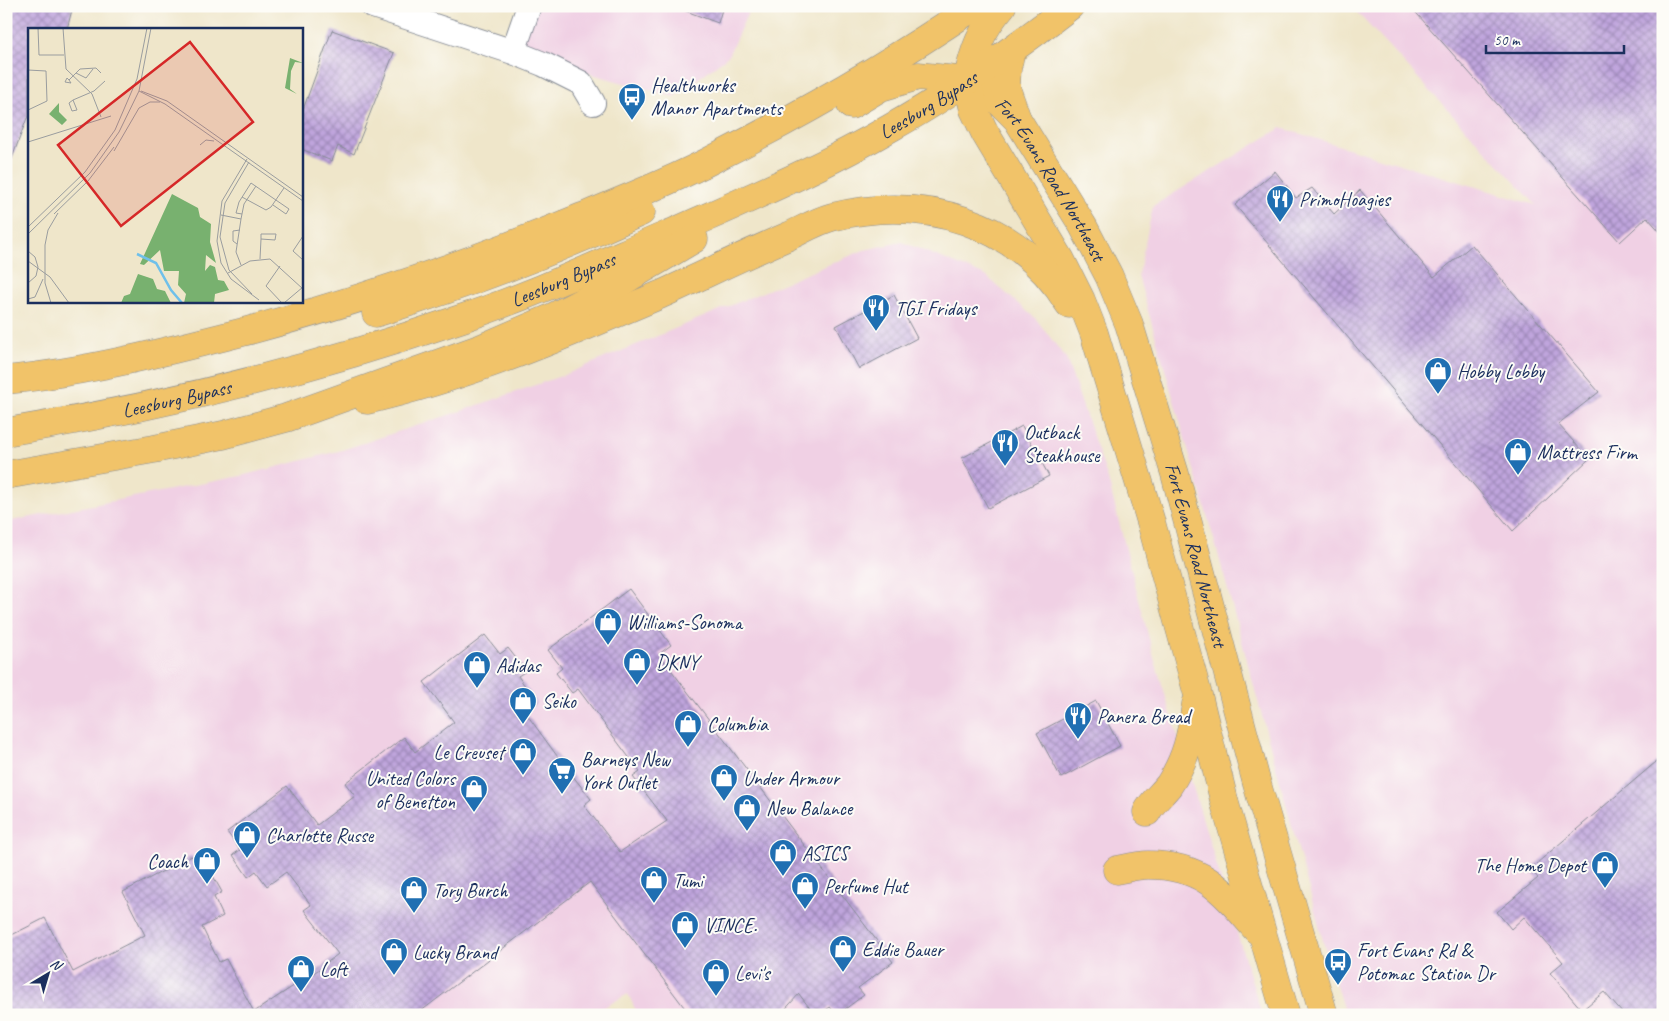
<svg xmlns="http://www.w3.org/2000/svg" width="1669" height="1021" font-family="Caveat,sans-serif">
<defs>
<pattern id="building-cross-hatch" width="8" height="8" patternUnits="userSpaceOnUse" patternTransform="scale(1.25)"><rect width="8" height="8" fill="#c0a5dd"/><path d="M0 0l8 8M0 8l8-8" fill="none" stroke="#9b87b6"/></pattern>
</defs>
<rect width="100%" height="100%" fill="#fdfcf7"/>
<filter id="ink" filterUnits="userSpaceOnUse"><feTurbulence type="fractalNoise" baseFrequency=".02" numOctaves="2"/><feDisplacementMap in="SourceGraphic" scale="10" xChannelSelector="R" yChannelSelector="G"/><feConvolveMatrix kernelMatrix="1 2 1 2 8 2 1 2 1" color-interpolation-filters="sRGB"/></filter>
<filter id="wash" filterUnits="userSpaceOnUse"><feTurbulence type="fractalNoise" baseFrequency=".0096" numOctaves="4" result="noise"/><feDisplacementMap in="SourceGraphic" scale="20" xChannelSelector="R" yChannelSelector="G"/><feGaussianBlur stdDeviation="1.12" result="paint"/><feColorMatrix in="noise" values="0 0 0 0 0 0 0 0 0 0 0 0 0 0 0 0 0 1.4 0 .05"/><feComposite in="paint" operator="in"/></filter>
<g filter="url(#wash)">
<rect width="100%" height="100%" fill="#efe6ca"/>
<path fill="#f0d0e4" d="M529,6H751L728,56L674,97L513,52Z
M1351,6H1663V1015H1345L1325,948L1217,550L1138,276L1153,206L1281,128L1536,205Z
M902,242L986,276L1036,319L1066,358L1108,479L1154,658L1262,1015H638L628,994L590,1015H6V522L241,476L339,451L461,411L564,375L864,250Z"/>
<g id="blocks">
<path fill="url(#building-cross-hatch)" d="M6,6H73L67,29H29V117L27,118L8,169L6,168Z
M678,6H723L718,23L678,8Z
M1410,6H1663V235L1647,217L1620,242Z
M332,30L394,53L354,154L338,146L332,161L301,149V115Z
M1275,171L1296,198L1312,188L1334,214L1360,190L1434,277L1472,245L1599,392L1558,424L1589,459L1513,531L1235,205Z
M894,295L917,338L859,369L836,326Z
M1022,426L1049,476L988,508L962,458Z
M629,589L671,645L659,654L893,962L858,988L864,995L837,1015L830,1007L819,1015H815L799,994L780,1015H690L590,882L416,1015H6V938L45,918L73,972L145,935L123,892L192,856L201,873L209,869L222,892L214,897L223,916L202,927L219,962L226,959L254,1012L324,966V965L338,954L304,910L311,905L286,872L267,886L256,871L248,877L233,855L240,850L227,832L287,786L317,825L355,796L345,783L404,737L415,752L454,722L424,682L485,635L500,654L508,648L526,671L518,676L537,703L525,712L560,760L591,799L584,805L620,852L667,821L633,777L640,772L578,689L572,693L556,673L562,668L548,650Z
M1096,701L1120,746L1061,778L1037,733Z
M1663,756V1015H1624L1604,992L1582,1010L1550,973L1563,962L1524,917L1511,929L1497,912L1538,878L1530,869Z"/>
</g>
</g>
<g filter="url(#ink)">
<use href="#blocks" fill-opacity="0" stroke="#858a94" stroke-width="1"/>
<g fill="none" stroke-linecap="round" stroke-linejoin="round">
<defs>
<path id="minor" d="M373,6L513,52L543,64L581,83L593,103
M513,52L529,6"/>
<g id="major">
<path id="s1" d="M967,81L996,98L1017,119L1083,226L1109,276L1129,324L1175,474L1257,784L1324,1015"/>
<path d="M967,81L974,110L985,133L1061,260L1081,300L1094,333L1151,522L1198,695L1225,804L1286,1015"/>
<path d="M367,400C468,377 566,335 662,294C704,275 746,254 789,236C802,230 817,221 832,217C922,194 1018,221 1069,304"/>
<path d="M1147,812C1152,802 1162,794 1169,785C1187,758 1191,735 1196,704"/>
<path d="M1117,870C1127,868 1138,865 1148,865C1204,865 1223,891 1257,930"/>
</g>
<g id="highway">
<path d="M1011,50L1007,69L1006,88L1017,119"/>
<path d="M967,81C974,50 981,30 1002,6"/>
<path d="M851,105L881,87L918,76L967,81"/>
<path d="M376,313C466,285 555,251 641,212"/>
<path d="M6,380C86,372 165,352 243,332C359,301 471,263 582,217C628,198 676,179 721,155C808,111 894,61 975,6"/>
<path id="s2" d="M6,432C161,407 314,369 463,318C532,295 599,264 667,235C743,201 820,169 892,127C955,92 1013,50 1070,6"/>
<path d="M6,475L154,449L223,435L286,418L479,349L551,318L623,281L694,239"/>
</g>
</defs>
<use href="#minor" stroke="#858a94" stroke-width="26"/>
<use href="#major" stroke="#858a94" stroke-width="29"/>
<use href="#highway" stroke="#858a94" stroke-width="29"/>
<use href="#minor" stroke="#fff" stroke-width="24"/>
<use href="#major" stroke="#f1c369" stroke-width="28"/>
<use href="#highway" stroke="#f1c369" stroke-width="28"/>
</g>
</g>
<defs>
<symbol id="bus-pin" viewBox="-11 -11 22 30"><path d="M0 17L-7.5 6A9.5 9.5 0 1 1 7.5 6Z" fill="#1f6fb2" stroke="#fdfcf7"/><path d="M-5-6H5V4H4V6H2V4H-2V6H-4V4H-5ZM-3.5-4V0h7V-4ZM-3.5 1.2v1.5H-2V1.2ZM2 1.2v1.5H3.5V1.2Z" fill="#fff"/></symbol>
<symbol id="restaurant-pin" viewBox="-11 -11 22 30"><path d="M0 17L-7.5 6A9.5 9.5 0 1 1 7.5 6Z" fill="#1f6fb2" stroke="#fdfcf7"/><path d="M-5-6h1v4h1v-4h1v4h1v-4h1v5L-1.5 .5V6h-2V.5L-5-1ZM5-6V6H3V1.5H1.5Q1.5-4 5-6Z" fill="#fff"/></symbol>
<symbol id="shop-pin" viewBox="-11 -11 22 30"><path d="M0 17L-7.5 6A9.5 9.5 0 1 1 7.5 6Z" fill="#1f6fb2" stroke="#fdfcf7"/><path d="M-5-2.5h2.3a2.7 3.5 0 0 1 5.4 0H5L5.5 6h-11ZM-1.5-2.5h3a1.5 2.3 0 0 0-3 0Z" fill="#fff"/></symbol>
<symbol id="supermarket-pin" viewBox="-11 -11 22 30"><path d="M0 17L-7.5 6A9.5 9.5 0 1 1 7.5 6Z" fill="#1f6fb2" stroke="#fdfcf7"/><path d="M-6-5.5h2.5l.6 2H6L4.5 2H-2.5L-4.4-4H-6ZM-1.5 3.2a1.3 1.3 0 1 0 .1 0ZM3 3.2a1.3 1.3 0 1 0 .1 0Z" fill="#fff"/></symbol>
</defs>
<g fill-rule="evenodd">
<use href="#bus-pin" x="616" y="81" width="32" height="43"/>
<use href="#restaurant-pin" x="1264" y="183" width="32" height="43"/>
<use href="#restaurant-pin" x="860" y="292" width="32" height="43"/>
<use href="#shop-pin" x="1422" y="355" width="32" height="43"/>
<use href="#restaurant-pin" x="989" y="427" width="32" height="43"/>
<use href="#shop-pin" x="1502" y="436" width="32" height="43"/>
<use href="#shop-pin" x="592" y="606" width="32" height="43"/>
<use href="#shop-pin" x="621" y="646" width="32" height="43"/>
<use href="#shop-pin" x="461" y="649" width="32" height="43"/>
<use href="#shop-pin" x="507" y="685" width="32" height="43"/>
<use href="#restaurant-pin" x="1062" y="700" width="32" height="43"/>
<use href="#shop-pin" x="672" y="708" width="32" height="43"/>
<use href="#shop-pin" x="507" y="736" width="32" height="43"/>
<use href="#supermarket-pin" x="546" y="755" width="32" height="43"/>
<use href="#shop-pin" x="708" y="762" width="32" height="43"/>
<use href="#shop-pin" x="458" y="773" width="32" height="43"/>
<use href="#shop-pin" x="731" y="792" width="32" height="43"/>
<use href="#shop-pin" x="231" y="819" width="32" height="43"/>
<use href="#shop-pin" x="767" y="837" width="32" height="43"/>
<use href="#shop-pin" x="191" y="845" width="32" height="43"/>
<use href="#shop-pin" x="1589" y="849" width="32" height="43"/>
<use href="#shop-pin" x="638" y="864" width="32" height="43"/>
<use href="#shop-pin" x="789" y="870" width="32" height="43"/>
<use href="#shop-pin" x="398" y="874" width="32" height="43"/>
<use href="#shop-pin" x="669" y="909" width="32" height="43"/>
<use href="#shop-pin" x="827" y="933" width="32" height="43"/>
<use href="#shop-pin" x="378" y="936" width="32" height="43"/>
<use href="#bus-pin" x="1322" y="946" width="32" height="43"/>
<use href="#shop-pin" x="285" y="953" width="32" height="43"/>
<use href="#shop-pin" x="700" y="957" width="32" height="43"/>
</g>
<g text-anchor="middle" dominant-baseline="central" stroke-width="4" stroke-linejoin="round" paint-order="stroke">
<g font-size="20" fill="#1b2f5e" stroke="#fdfcf7" text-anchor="start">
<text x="651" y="85">Healthworks<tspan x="651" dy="23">Manor Apartments</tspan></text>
<text x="1299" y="199">PrimoHoagies</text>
<text x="895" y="308">TGI Fridays</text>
<text x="1457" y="371">Hobby Lobby</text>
<text x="1024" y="432">Outback<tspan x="1024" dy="23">Steakhouse</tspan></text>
<text x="1537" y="452">Mattress Firm</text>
<text x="627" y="622">Williams-Sonoma</text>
<text x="656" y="662">DKNY</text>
<text x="496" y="665">Adidas</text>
<text x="542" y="701">Seiko</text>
<text x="1097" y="716">Panera Bread</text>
<text x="707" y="724">Columbia</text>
<text x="504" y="752" text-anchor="end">Le Creuset</text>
<text x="581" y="759">Barneys New<tspan x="581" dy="23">York Outlet</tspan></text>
<text x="455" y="778" text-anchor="end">United Colors<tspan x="455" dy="23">of Benetton</tspan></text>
<text x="743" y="778">Under Armour</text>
<text x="766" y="808">New Balance</text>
<text x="266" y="835">Charlotte Russe</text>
<text x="802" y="853">ASICS</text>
<text x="188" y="861" text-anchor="end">Coach</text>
<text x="1586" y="865" text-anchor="end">The Home Depot</text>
<text x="673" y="880">Tumi</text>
<text x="824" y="886">Perfume Hut</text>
<text x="433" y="890">Tory Burch</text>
<text x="704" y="925">VINCE.</text>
<text x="862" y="949">Eddie Bauer</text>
<text x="1357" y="950">Fort Evans Rd &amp;<tspan x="1357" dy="23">Potomac Station Dr</tspan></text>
<text x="413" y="952">Lucky Brand</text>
<text x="320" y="969">Loft</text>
<text x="735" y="973">Levi's</text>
</g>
<g font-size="20" fill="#1b2f5e" stroke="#fdfcf7">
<text stroke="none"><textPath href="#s2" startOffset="984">Leesburg Bypass</textPath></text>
<text stroke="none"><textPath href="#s1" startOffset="132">Fort Evans Road Northeast</textPath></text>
<text stroke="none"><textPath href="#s2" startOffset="579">Leesburg Bypass</textPath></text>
<text stroke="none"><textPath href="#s2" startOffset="174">Leesburg Bypass</textPath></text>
<text stroke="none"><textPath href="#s1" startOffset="538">Fort Evans Road Northeast</textPath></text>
</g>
</g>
<g transform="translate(28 28)">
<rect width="275" height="275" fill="#efe6ca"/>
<path d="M262,30L275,35L267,34L263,43L262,61L269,66L257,60ZM31,75V84L39,92L34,97L21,86ZM144,166L170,180L172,189L183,196L182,214L188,235L178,227L177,243L182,237L187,239L190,252L196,253L201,262L187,266L186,275H156L158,266L150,257L151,243H136L132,222L116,237L112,236ZM110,246L125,251L129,261L137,263L143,275H93L96,268L102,266Z" fill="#78b16f"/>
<path fill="none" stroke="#6fc0ea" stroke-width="2.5" d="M109,226L128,235L143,262L154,275"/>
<path fill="none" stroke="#9a9d9f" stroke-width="1" d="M10,0L11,27H36M35,0L38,41L64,66L73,89M0,42L18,43L19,73L0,82M48,45L58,50L65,41M39,50L41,52L43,55L37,54ZM41,52L52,41L68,40L73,45M111,63L137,76L275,173M113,63L139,73L275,169M45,72L66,63L77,53M45,72L49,82L44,83L41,75ZM0,114L83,88M172,117L178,112L186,113M86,123L111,80L122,74H132M219,131L194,173L189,213L193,235L203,251L231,272M221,134L197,175L192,209L201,242L224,266M214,169L238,182L243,179L256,160M26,186L60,153L86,119M214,186L208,185L211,174L223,155L261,181L258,186L245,177M193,187L213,191L216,176L228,158M213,191L208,224L213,237M0,199L57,144L87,102L109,51L119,0M0,206L62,145L91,104L111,63L123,0M233,206H248L247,212L233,211ZM275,208L265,223L275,232M209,216L205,213V203L212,202M0,223L7,229L10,239L8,248L0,255M232,231L233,211M0,233L22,249L41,275M252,238L238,258L254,275M200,245L222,233L242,231L275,261M0,271L7,269L15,251M23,275L17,255V217L20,202L30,185M256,275L275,259"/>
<path fill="#d62828" fill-opacity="0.15" stroke="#d62828" stroke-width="2.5" d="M162,14L225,94L93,198L30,117Z"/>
<rect width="275" height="275" fill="none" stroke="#1b2f5e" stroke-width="2.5"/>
</g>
<rect width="1669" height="1021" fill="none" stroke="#fdfcf7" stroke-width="25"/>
<g transform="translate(48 974) rotate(38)" stroke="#fdfcf7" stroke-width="4" paint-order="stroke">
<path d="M0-4L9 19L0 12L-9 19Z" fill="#1b2f5e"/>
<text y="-8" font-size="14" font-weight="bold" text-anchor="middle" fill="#1b2f5e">N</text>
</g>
<path d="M1486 45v8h138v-8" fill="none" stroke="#1b2f5e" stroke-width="2.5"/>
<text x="1494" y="45" font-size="15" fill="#1b2f5e" stroke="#fdfcf7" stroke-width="4" paint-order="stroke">50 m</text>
</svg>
